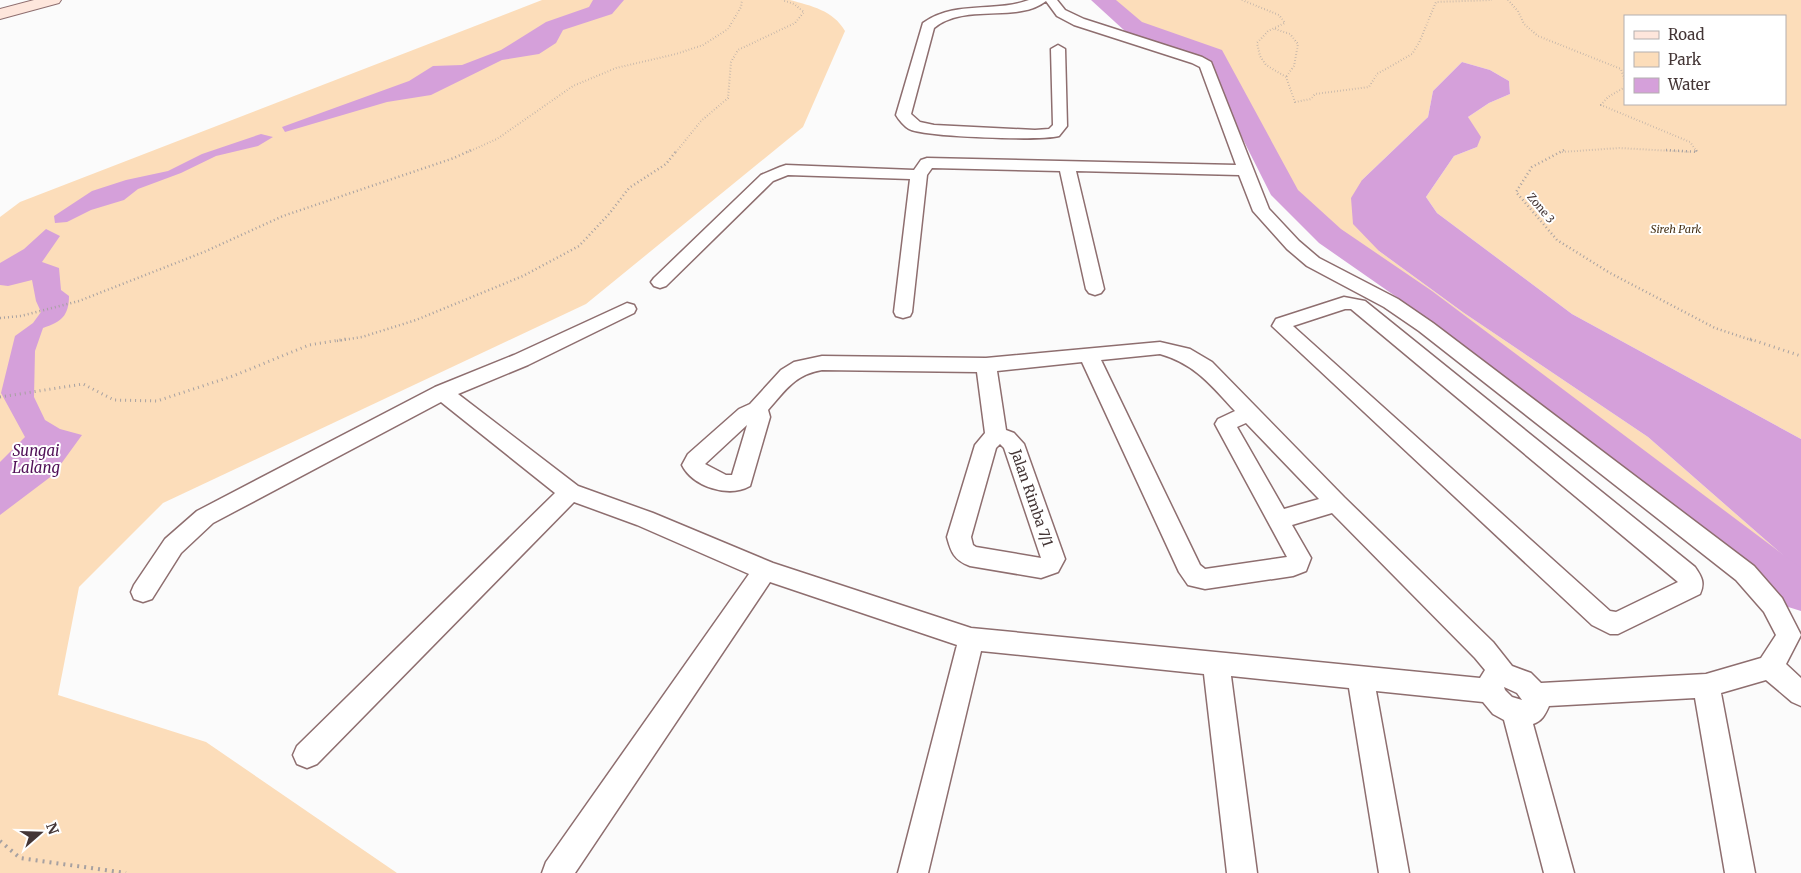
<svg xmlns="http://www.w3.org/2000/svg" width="1801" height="873" font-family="Merriweather,serif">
<rect width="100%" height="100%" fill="#fbfbfb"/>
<path fill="#fcddba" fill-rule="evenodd" d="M542,0H790C811,6 833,10 845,31L803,127L586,304L163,503L79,587L58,695L206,742L397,873H0V217L20,202Z
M1102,0H1801V439L1572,314L1437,213L1426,197L1454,156L1477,147L1468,117L1489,103L1510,94L1509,81L1490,70L1462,62L1433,91L1428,117L1362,180L1379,251L1464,313L1648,437L1801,571V593L1420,298L1330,236L1286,195L1213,55L1134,27ZM1625,16H1785V104H1625Z"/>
<path fill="#d5a0da" d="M593,0H624L612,14L563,30L556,43L539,54L502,60L431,95L387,102L285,132L282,127L409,81L433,66L462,65L501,50L546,22L589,7Z
M1462,62L1490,70L1509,81L1510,94L1489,103L1468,117L1481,137L1477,147L1454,156L1426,197L1437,213L1572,314L1801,439V571L1648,437L1464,313L1379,251L1353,224L1351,198L1362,180L1428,117L1433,91Z
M261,134L273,137L258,146L216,156L181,173L138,189L124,200L91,210L67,222L55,223L54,216L92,191L126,180L168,171L202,154Z
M46,229L60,236L42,262L59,268L61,290L69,296C69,316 61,322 43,328L35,351L34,397L45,420L60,429L82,435L53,475L0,515V462L25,437L1,393L15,336L33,323L41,312L36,301L32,280L8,286L0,285V263L24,249Z"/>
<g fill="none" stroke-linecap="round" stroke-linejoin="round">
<path fill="#d5a0da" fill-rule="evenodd" d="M1091,0H1116L1142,22L1222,50L1298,190L1341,229L1432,291L1801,568V611L1785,606L1408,305L1319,243L1271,195L1203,60L1126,32Z"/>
<defs>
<path id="street" d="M1029,0H1057L1065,10L1084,19L1202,57L1211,62L1269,209L1299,241L1319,258L1398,299L1433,323L1754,566L1782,598L1801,635L1786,664L1801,678V706L1792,702L1766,680L1721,693L1755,873H1725L1695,698L1549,706C1545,715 1542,721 1533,724L1574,873H1544L1504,720L1493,714L1483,702L1376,691L1409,873H1379L1349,688L1231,676L1257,873H1227L1204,674L981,651L928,873H898L957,645L770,582L575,873H542L546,862L749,574L637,525L574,502L317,764L307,768L297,764L293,755L297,746L555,493L441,402L213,523L181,553L152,599L143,602L134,599L131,592L134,585L165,539L197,511L435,387L514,355L627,303L634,305L636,309L634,313L528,365L458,394L578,486L653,513L773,563L971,628L1480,678L1485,670L1475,658L1332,513L1292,525L1311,558L1306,571L1293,576L1205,589L1188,585L1179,572L1082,362L997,371L1006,430L1014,433L1024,444L1065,559L1058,572L1041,578L970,566C954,560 951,552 947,537L975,445L985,433L977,372L822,370C794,375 786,390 768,410L770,417L750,486C729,498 693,487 682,465L688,454L739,409L750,404L781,370L794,362L822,356L986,358L1160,342L1190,349L1212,362L1344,497L1493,642L1512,666L1531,673L1541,683L1706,674L1761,658L1776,635L1764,612L1736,580L1419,331L1384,307L1307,266L1287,249L1253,211L1239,175L1076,171L1104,289L1101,293L1095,295L1089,293L1086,289L1060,171L932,168L927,175L912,312L910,316L903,318L896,316L894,312L910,179L788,175L773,181L666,286L660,288L654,286L651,282L654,278L761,175L780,167L786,165L914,170L921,160L927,158L1236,165L1200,67L1192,63L1074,25L1057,16L1046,1C1017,24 966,2 934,28L911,114L920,122L934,125L1035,130L1049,129L1053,125L1051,49L1058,45L1065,49L1067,126L1059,136C1041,141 923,137 909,129C904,126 899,120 896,115L923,23C955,0 994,13 1029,0ZM1160,354C1195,364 1211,385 1235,411L1218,419L1215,424L1287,557L1205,569L1200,565L1101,360ZM1246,423L1319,499L1284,509L1237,427ZM747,425L732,475H726L705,464ZM1000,444L1004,448L1041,558L976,547L973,545L971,537L996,448ZM1504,687L1517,693L1522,700L1512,697L1505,690Z
M1344,297L1365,301L1695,567C1702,577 1705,583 1700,594L1618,634H1610L1592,625L1272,326L1276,319ZM1345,309H1351L1678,582L1616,612L1610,611L1293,326Z"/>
<path id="secondary" d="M34,0H61L59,3L0,19V9Z"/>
</defs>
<use href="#street" stroke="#8e6e6f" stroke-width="3"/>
<use href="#secondary" stroke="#8e6e6f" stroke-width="2"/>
<path stroke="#a7a1a1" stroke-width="2" stroke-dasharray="0.5 2.5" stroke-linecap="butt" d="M1242,0L1279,15L1285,23L1268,31L1257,43L1260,56L1266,65L1286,77L1295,102L1311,99L1315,94L1369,87L1377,74L1412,54L1419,43L1436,2L1492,0
M1508,0L1518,11L1524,24L1538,36L1621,69L1625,81
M1275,29L1290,34L1298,44L1294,66L1286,77
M1625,87L1608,97L1601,105L1690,142L1697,152
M468,152L497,139L573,86L616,68L676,54L703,45L728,29L741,7L742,0
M676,152L701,121L728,98L731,62L738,50L795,23L804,12L794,4L782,0
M1562,152L1619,148L1690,152"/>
<path stroke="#a7a1a1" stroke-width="2.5" stroke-dasharray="1 3" stroke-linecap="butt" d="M1564,150L1532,167L1516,192L1557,240L1610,273L1715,328L1754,341
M1666,150L1697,152L1696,150
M0,318L21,316L79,301L204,252L283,216L454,158L471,150
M337,341L362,337L416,320L523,276L579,246L609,214L629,188L666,164L677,150"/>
<path stroke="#a7a1a1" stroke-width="3" stroke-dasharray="1 4" stroke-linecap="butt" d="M1750,339L1801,356
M0,397L83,384L114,400L157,401L233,376L309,345L346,339"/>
<path stroke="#a7a1a1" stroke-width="4" stroke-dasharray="2 5" stroke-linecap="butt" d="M0,841L20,858L126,873"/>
<use href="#street" fill="#fff" fill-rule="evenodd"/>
<use href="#secondary" fill="#fee6dc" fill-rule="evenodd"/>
</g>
<g text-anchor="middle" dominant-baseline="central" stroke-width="4" stroke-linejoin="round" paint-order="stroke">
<g font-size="11" fill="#443636" stroke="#fff">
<text transform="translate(1541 208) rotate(50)">Zone 3</text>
</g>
<g font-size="11" font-style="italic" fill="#453014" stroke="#fff">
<text x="1676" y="229">Sireh Park</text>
</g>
<g font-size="14" fill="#443636" stroke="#fff">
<text transform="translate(1032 498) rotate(71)">Jalan Rimba 7/1</text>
</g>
<g font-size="15" font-style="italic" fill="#511158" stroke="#fff">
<text x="36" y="450">Sungai<tspan x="36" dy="17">Lalang</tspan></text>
</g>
</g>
<rect x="1624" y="15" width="162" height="90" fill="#ffffff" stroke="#b4afaf"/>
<rect x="1634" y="31" width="25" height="8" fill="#fee6dc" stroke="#b4afaf"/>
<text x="1668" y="40" font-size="15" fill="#443636">Road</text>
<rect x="1634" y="52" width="25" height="15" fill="#fcddba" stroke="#b4afaf"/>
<text x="1668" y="65" font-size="15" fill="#443636">Park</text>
<rect x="1634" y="78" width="25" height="15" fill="#d5a0da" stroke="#b4afaf"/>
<text x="1668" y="90" font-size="15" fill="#443636">Water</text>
<g transform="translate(40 833) rotate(70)" stroke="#ffffff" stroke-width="4" paint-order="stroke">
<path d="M0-4L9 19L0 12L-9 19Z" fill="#443636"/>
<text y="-8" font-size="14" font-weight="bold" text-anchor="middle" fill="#443636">N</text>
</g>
</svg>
